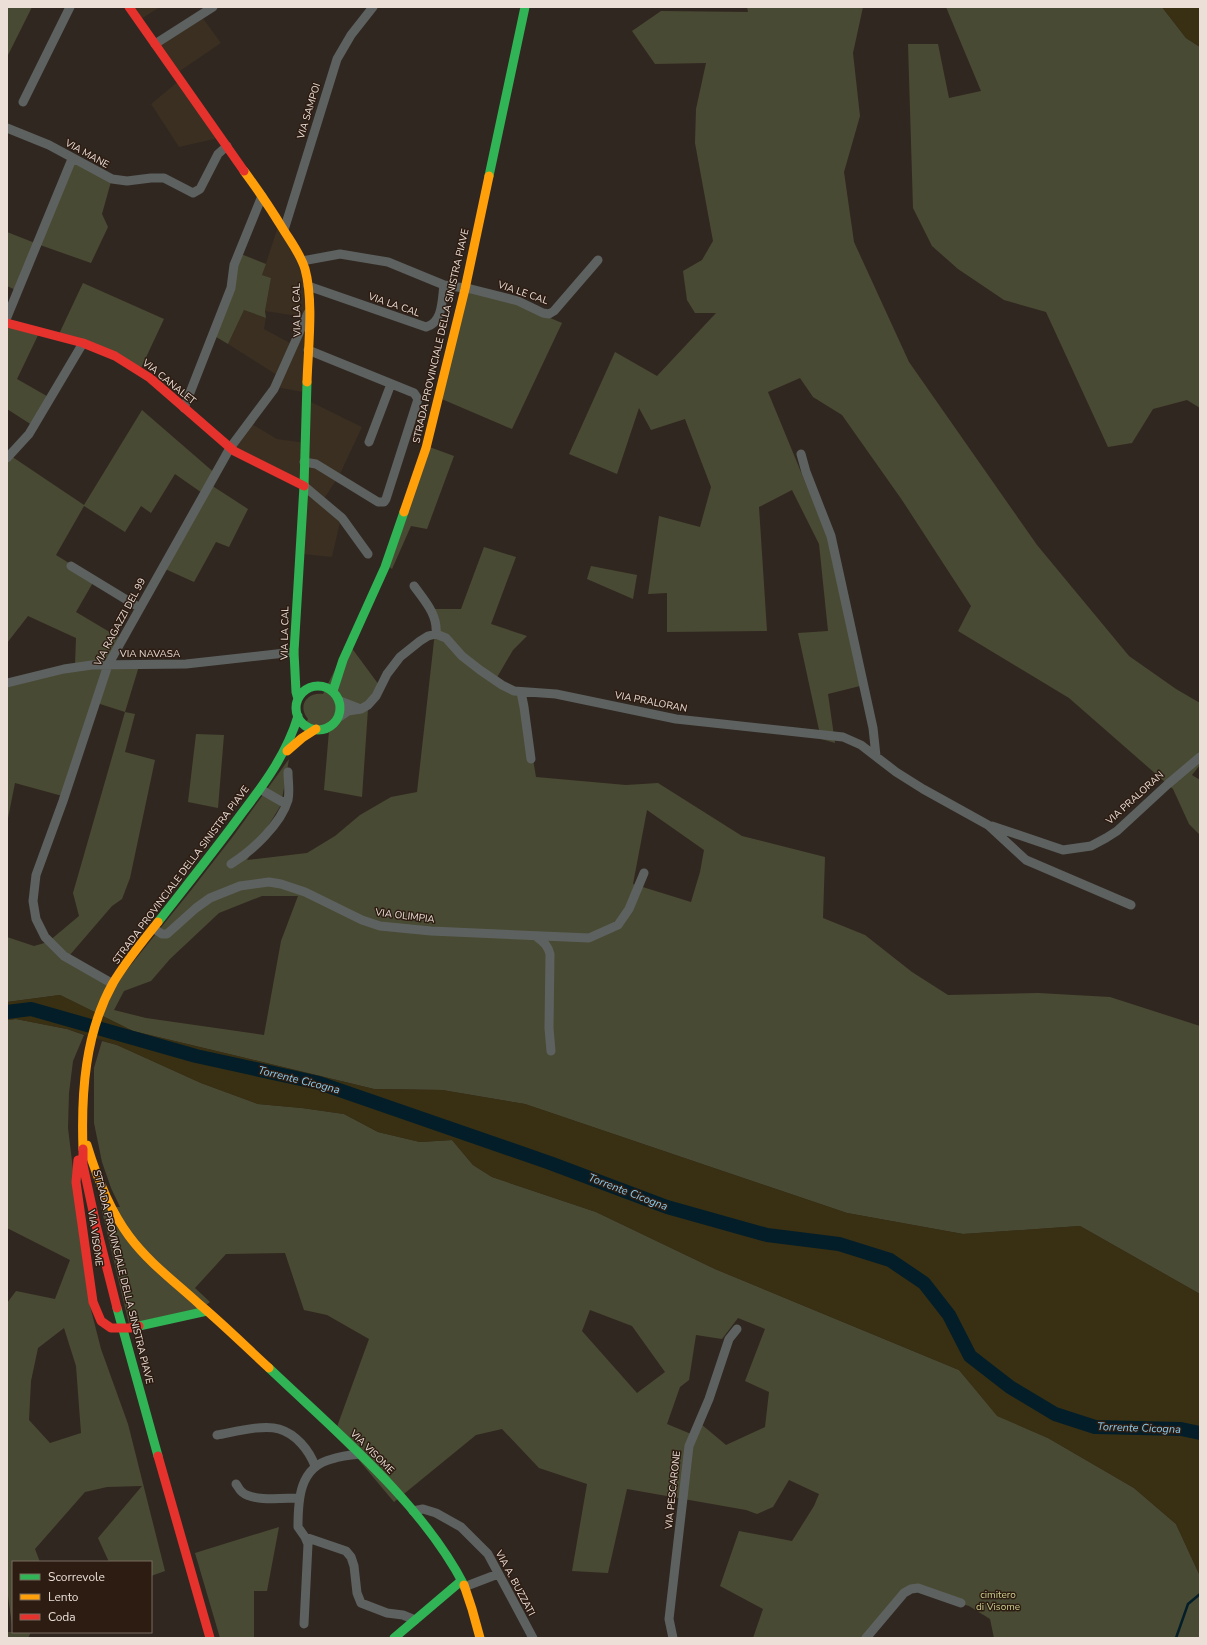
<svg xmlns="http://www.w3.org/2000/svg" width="1207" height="1645" font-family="'Nunito Sans',sans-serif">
<rect width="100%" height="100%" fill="#312721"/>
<path fill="#3a2f20" d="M133,7H160L141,19Z
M202,17L221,43L177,73L159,45Z
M181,79L223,137L179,147L151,104Z
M279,224L308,283V393L276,387L280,377L228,344L244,310L266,318L264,329L290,343L304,317L265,311L271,278L262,275Z
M307,400L362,427L339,476L323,500L341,518L332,557L302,554L305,488L230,451L250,423L277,439L306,443Z"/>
<path fill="#494a33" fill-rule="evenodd" d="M7,7H32L7,57V13L8,10Z
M747,7H863L853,53L860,116L844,172L854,242L909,362L1037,545L1129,656L1176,689L1200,703V765L1192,775L1200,780V835L1189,824L1173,789L1069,698L958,631L971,606L902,500L842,415L813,397L800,378L768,392L827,535L860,686L828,694L835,743L821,739L798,633L828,631L819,544L792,490L759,507L767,631L667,632V593L648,594L659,516L700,527L711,487L685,419L651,430L639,408L617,474L569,454L615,352L657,376L716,313H695L687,300L683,271L702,260L713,241L695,143L696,109L706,63L655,64L632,31L661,11L748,12Z
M946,7H1162L1186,38L1200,47V408L1187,400L1153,409L1132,443L1108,447L1046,312L1004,300L958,269L932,246L913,208L908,44H938L949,98L981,91Z
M73,162L112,178L102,214L108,227L91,263L40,245L20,292L7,286V232L40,245Z
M241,254L266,264L262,275L271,278L265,311L266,318L244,310L228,344L213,335Z
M83,283L164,319L141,368L59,334Z
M463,286L482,289L562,323L512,429L437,397Z
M7,319L41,329L17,379L52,399L35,427L7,409Z
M142,410L217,475L211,485L248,509L229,547L216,542L194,582L163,568L205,495L175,474L151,513L141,506L125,532L84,506L56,555L95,579L76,612L123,640L109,665L139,666L125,712L135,714L125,752L155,760L130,878L122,899L112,906L69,956L114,986L192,889L234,835L289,759L281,805L247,860L307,853L335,836L360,815L391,797L417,792L435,632L429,609H461L484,547L516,557L491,624L527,636L513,650L496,679L521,689L536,777L626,785L658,783L742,836L825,857L823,918L865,935L912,972L948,995L1038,993L1110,997L1200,1026V1294L1080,1226L963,1234L847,1213L525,1104L442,1090L374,1089L133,1031L60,995L7,1002V937L34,946L48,942L79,916L73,893L125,712L97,703L66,797L15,783L7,823V682L75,665L76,638L28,616L7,643V459L11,456L84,505ZM647,810L704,850L700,872L691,902L633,884ZM262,896H298L281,941L264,1035L146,1018L114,1010L124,991L151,981L170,959L219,913Z
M424,445L454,456L427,529L411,526L392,569L387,565Z
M591,566L637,575L633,599L587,579Z
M348,643L379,685L368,709L362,797L324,790L329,731L302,729L308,719C297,706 307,692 323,694Z
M196,734L224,735L218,808L188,802Z
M16,1019L67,1029L84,1035L73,1061L69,1093L68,1128L89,1302L101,1349L128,1424L165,1571L151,1576V1562H109L98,1538L142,1486L107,1487L85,1492L35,1549L40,1562H13V1632H31L28,1638H7V1632H13L8,1596L7,1595V1303L16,1291L55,1299L70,1260L7,1228V1020ZM64,1328L76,1366L81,1433L50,1443L29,1420L31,1381L38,1348Z
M102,1041L117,1045L201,1083L258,1104L302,1108L344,1114L378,1132L420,1142L452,1140L473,1165L492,1177L596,1212L715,1269L959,1370L998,1416L1048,1438L1134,1488L1176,1524L1200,1576V1638H994L990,1619L969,1606L911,1589L868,1638H753L763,1609L720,1586L739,1531L792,1541L814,1506L819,1494L789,1480L773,1507L757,1514L746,1510L627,1489L608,1573L572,1571L587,1484L539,1468L502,1429L476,1435L394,1502L358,1459L334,1435L369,1339L327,1315L304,1310L285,1253L226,1254L195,1288L210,1302L202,1308L129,1324L101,1207H120L111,1188L102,1162L94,1123V1068ZM590,1310L632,1326L665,1372L637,1393L582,1331ZM738,1318L765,1329L745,1381L769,1392L765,1427L726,1445L701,1424L696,1436L667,1424L680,1387L689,1380L696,1335L722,1339Z
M279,1527L267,1591H254V1638H220L195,1553Z"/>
<path fill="#393013" d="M1162,7H1200V47L1186,38Z
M60,995L133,1031L374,1089L442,1090L525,1104L847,1213L963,1234L1080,1226L1200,1294V1576L1176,1524L1134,1488L1048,1438L997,1416L959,1370L715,1269L596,1212L492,1177L473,1165L452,1140L420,1142L378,1132L344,1114L302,1108L258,1104L201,1083L117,1045L67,1029L16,1019L7,1020V1002Z"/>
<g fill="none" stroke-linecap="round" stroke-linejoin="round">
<path stroke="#041e29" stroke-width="2.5" d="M1176,1638L1188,1604L1200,1594"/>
<path stroke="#041e29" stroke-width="14" d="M7,1012L31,1009L196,1056L319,1083L550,1163L667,1207L767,1235L839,1244L890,1260L924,1283L949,1315L970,1356L1010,1387L1055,1414L1095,1427L1181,1429L1200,1433"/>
<path stroke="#5d6260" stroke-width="9" d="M155,44L213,7
M23,102L70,7
M7,128L49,145L112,179L127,181L151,178H164L193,193L200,189L218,154L227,146
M284,230L337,59L351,35L373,7
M302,261L340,254L388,262L444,285L471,289L518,301L543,313L549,314L554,311L598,260
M308,286L426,327C443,323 442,299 444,285
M7,317L72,159
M184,408L231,288L234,265L262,196
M369,442L391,384
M801,454L806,472L831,536L873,728L876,756
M7,458L29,434L83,343
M304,462L316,464L378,502H384L386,499L418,399L414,393L308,350
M304,486L342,518L368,554
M71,566L140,608
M414,586C425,601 438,615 436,634
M7,683L64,669L92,665L186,664L294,652
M521,692L524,707L531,759
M340,701L358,708
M338,718L348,711L361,709L368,705L376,696L387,674L400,657L420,641L428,636L436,634L446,638L462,656L480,670L502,685L514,691L556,694L676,719L843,737L861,745L896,772L923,789L988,825L1026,860L1131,905
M260,789L286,804
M992,826L1063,850L1091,846L1106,838L1117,831L1168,784L1200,757
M231,864C252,851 281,824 288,800C290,791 288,781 288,772
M153,928L162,934H167L196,908L210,898L240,886L269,882L281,884L305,892L362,920L380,926L431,931L589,938L618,925L629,909L644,873
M537,937C544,942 548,946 550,954L549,1028L551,1051
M113,984L64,956L45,937L36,919L33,901L36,875L63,801L108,665L230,448L274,389L308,313
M217,1435C234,1432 263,1424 279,1429C296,1434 309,1450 315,1466
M236,1484C238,1486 239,1490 242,1492C253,1502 285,1498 299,1498
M413,1511L423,1509L436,1513L461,1527L488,1554L533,1638
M305,1537L346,1551L351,1557L354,1566L357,1593L361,1603L387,1613L403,1615L415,1620
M464,1587L498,1574
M304,1624L308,1544L305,1537L298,1527C298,1500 299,1467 332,1459C341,1456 350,1455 360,1454
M673,1638L669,1619L689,1446L709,1399L729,1339L737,1329
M866,1638L904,1593L911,1589L918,1588L961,1603"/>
<path stroke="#30b455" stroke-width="9" d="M489,176L525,7
M296 708a22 22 0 1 1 44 0a22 22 0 1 1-44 0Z
M333,691L343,660L385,567L404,512
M298,699L296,692L294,652L304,486L307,382
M158,922C186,886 215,850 242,813C265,783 287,753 298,716
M117,1308L158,1456
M139,1326L207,1311
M269,1368C336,1432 421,1502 464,1585
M394,1638L461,1581"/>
<path stroke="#ff9f0a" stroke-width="9" d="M244,171C258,190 271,209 283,229C291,242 301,255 305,269C314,302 308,348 307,382
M404,512L426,448L465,289L489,176
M287,751L302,738L316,729
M87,1145C97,1178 109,1209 129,1236C148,1262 175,1282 199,1304C223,1324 246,1347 269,1368
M83,1149C81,1093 85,1033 113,983C126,961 142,942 158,922
M464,1585L472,1609L480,1638"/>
<path stroke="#e5322d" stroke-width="9" d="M129,7L244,171
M7,323L83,343L115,356L150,378L234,451L304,486
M83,1149V1165L96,1225L117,1308
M78,1160L76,1182L93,1302L101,1321L111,1328H130L139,1326
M158,1456L210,1638"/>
</g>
<g text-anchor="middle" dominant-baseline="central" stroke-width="3" stroke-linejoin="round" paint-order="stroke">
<g font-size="10" fill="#ebdfd8" stroke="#2d1c11">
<text transform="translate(309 111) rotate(-73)">VIA SAMPOI</text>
<text transform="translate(87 154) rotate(29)">VIA MANE</text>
<text transform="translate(523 293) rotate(19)">VIA LE CAL</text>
<text transform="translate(394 305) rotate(19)">VIA LA CAL</text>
<text transform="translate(297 310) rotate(-91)">VIA LA CAL</text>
<text transform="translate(441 336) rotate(-77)">STRADA PROVINCIALE DELLA SINISTRA PIAVE</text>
<text transform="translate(169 382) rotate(39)">VIA CANALET</text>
<text transform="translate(120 622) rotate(-62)">VIA RAGAZZI DEL 99</text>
<text transform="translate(285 633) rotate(-89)">VIA LA CAL</text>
<text x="150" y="654">VIA NAVASA</text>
<text transform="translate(651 702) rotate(11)">VIA PRALORAN</text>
<text transform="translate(1135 798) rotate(-42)">VIA PRALORAN</text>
<text transform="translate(181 875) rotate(-53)">STRADA PROVINCIALE DELLA SINISTRA PIAVE</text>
<text transform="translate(405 916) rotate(7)">VIA OLIMPIA</text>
<text transform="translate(95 1238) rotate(82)">VIA VISOME</text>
<text transform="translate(123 1277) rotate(76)">STRADA PROVINCIALE DELLA SINISTRA PIAVE</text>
<text transform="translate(372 1452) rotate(45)">VIA VISOME</text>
<text transform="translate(673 1490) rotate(-84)">VIA PESCARONE</text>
<text transform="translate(515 1583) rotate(62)">VIA A. BUZZATI</text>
</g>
<g font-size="10" fill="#c7cc8c" stroke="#2d1c11">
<text x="998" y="1595">cimitero<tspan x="998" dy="12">di Visome</tspan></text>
</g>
<g font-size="11" font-style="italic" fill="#88ccef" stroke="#2d1c11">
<text transform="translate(299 1080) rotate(14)">Torrente Cicogna</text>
<text transform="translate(628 1192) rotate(21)">Torrente Cicogna</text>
<text transform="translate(1139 1428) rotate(2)">Torrente Cicogna</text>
</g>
</g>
<rect width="1207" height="1645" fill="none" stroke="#ebdfd8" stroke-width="16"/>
<rect x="12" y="1561" width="140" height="72" fill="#2d1c11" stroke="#796a61"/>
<rect x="20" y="1574" width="20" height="6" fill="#30b455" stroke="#796a61"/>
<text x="48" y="1581" font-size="12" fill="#ebdfd8">Scorrevole</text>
<rect x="20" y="1594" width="20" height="6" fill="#ff9f0a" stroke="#796a61"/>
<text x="48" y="1601" font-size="12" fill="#ebdfd8">Lento</text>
<rect x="20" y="1614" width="20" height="6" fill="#e5322d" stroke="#796a61"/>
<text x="48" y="1621" font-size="12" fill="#ebdfd8">Coda</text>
</svg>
